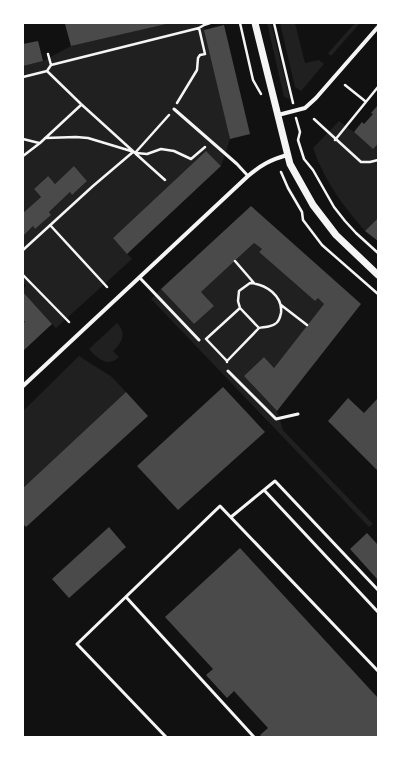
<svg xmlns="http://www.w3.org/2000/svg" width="401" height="760" font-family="'Golos Text',sans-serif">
<rect width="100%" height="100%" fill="#111"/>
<path fill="#202020" d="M168,23H203L230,139L221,166L206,151L113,238L132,259L56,328L23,292V289L26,286L23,282V236L33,226L35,229L51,215L49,212L70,192L72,195L87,181L74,166L55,184L47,176L34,189L41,197L23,213V66L43,61L71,46Z
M267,23H271L290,99L284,97Z
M280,23H295L305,63L319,60L324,64L301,91L295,87Z
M355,23H360L331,56L328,53Z
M339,121L354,132L373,149L378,144V218L365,231C343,206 324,180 313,148Z
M254,243L262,249L259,252L315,301L318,298L324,304L274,368L264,357L244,376L277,411L283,430L373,524L369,527L151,299L161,289L194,324L214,306L201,292Z
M117,323C127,333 122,343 113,351L119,357C108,368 98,359 89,349Z
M79,356L112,377L126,392L23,488V411Z"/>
<path fill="#4a4a4a" d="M67,23H166V24L71,46L65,24Z
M224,25L250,134L230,139L204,30Z
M38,41L43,61L23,66V44Z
M378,105V144L373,149L354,132L362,122L364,124L373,114L371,113Z
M206,151L221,166L127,254L113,238Z
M74,166L87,181L72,195L70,192L49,212L51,215L35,229L33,226L23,236V213L41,197L34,189L48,176L55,184Z
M251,206L361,304L277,411L244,376L264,357L274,368L324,304L318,298L315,301L259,252L262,249L254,243L201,292L214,306L194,324L161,289Z
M378,218V241L365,231Z
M23,292L52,324L23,351V323L25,322L23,320Z
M223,387L265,432L178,510L137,466Z
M126,392L148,416L26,527L23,524V488Z
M348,398L364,413L378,398V471L328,421Z
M109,527L126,547L69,598L52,579Z
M367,533L378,545V580L350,549Z
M240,548L378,698V737H262L260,735L268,728L234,691L227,698L206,675L213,669L165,617Z"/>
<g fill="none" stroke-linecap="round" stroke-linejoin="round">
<path stroke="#f5f5f5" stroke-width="2.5" d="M240,23L253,80L261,94
M274,23L293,103
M48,54L51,65
M47,71L81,104L135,153L169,115
M23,77L47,71L51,65L199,28L204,25L210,23
M345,85L365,101
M177,103L197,70L198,58L200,55L205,54L199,28
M296,118L300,132L298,140L304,159L313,170L334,207L345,221L356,233L378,253
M314,119L361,162H370L378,160
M45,138L76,137L88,138L131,151
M23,139L39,143
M335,140L378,87
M136,153L147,154L161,149L174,151L191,159L205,147
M136,154L165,180
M23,156L40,143L81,105
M281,172L288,188L302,212L303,220L322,245L378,294
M50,225L107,287
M23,250L93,186L133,152
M235,261L254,283
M23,275L69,322
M281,305L307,325
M240,308L238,301L239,291L250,283C266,284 283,296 281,313C280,318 279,322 275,324C271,327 264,327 259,328
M206,339L240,308L259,328L227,361
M207,340L227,361V362"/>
<path stroke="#f5f5f5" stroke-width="3" d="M174,109L237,164L248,176
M140,278L199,340
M228,371L276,419L298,414
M264,490L378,612
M231,517L275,481L378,590
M126,597L254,737
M166,737L77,644L220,506L378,671"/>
<path stroke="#f5f5f5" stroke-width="4" d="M278,115L305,108L316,98L378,27
M23,386L248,176C261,165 270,160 287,155"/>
<path stroke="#f5f5f5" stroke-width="7" d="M255,23L290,164L313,205L336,235L378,275"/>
</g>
<rect width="401" height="760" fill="none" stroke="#ffffff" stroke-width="48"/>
</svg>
